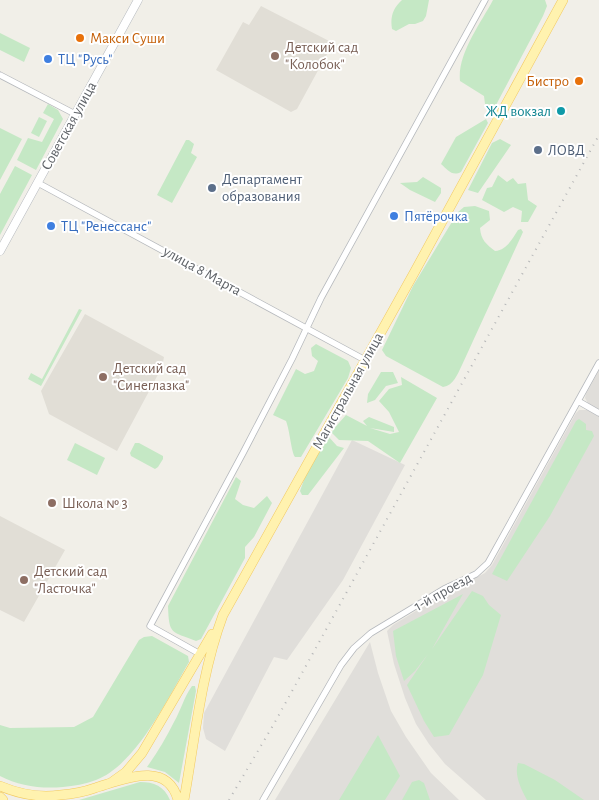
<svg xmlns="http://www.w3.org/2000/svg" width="599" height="800" font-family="'Alegreya Sans',sans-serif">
<rect width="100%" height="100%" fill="#f1efe8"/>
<path fill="#e0deda" d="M599,370V410L589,405L585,398L586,394Z
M579,410H587L599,416V800H486L445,764L429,744L416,724L405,698L394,664L387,631L393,625L447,592L485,573L492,565L576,413Z
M352,440L405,465L343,580L287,660L274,657L225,751L206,739L203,728L204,713Z
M370,642L378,673L391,711L406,737L431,773L459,800H275Z"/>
<path fill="#e1ded6" d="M261,6L333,43L297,109L291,112L216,70L243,22L249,25Z
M85,314L164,357L162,367L117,451L49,414L41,391Z
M0,516L65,550L24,622L0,610Z"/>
<path fill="#c5e8c5" d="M402,0H429L426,16L423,21L415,24H409L396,31L392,29C390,17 393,8 402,0Z
M493,0H545L547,6L543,16L496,105L490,107L485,104L484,96L460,81C457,54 481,23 493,0Z
M0,33L30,48L24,62L0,50Z
M48,104L58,110L63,119L36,170L17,160L28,138L42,142L54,119L43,113Z
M39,117L47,121L39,137L31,133Z
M486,119L488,123L461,172C452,177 447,169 441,164L456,137Z
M0,128L22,139L0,180Z
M500,139L511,145L478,193L468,190L492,143Z
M186,140H189L194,144L191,153L197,157L172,203L157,195Z
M15,166L32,175L0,235V194Z
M498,175L507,182L513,178L518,184L526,183L528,200L537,206L528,222H521L522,211L513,207L504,212L482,200L487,188L492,187Z
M423,177L441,188V193L435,202L410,190L400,183L417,182Z
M475,206L489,211L490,220L480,228C481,240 486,244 495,251C507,250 512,239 518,230L521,229L523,232L462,365C457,375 454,385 443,387L386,356L382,350L413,286L458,212L464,207Z
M79,309L82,310L41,386L28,379L31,373L42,379Z
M316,344L348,361L351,368L348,378L301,457H295C291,451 290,431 286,421L273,415L296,369L305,374L314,371L318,361L312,356L311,348Z
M381,372H393L398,383L386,386L375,400L367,403L368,394Z
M401,377L437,398L400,463L368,441L339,440L331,432L346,415L367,426L363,421L369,417L394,427V432L370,428L390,434L399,432L389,412L379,401L389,389L402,385Z
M579,419L586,424V430L592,431L594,436L550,516L507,581L492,574L576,421Z
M328,436L337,446L344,448L308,495H302L300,491L305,477Z
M75,443L105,458L97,475L67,460Z
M135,443H139L163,456V459L158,467L155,469L131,456L130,453Z
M236,477L241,481L235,499L243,505L254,508L267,496L272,503L254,537L245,547V558L201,639L196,641C171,631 169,635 168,606Z
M472,591L483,596L489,605L501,615L483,675L449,735L434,737L424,721L407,685L428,654L415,671L404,681L396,656L393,631L463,594L432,649Z
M152,636L188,656L189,662C168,698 136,765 96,780C85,784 74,786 63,787C41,789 19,786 0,776V725L10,728L74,727L93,717L139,640L144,637Z
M192,686H195L196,691L179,783L165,772L147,767C157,753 166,738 174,722C181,710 184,697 192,686Z
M378,735L400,776L385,800H339Z
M518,763L524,764L555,780L584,800H527C521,789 514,775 518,763Z
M419,780L424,783L430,800H402L412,782Z
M140,782C154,782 164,786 170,800H79Z"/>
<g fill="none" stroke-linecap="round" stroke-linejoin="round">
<defs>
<path id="minor" d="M0,75L75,114
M38,183L365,360
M578,401L599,413
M200,654L150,626L243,453L292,359L321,298L485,0
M263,800L341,665L354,648L371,633L444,589L476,574L488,563L599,363"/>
<path id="secondary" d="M0,251L138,0"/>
<path id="primary" d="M112,782L126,772L142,753L212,634
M0,786C19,794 39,798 60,795C72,794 84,792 95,788C122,780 167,759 178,800
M0,797L3,800
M184,800C195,738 201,674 223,615L414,273L563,0"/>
</defs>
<use href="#minor" stroke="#b5b8bc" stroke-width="7"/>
<use href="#secondary" stroke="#b6babf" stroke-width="9"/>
<use href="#primary" stroke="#f2c960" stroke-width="10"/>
<use href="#minor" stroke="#fff" stroke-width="5.5"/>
<use href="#secondary" stroke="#fff" stroke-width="8"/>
<use href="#primary" stroke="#fff2af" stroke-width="9"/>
<path stroke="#b6b7b8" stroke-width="2" stroke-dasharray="1 6" stroke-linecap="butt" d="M229,800L275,722L599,135"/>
</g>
<g fill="#e8710a" stroke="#fff" stroke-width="2">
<circle cx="80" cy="38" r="5"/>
<circle cx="579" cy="81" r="5"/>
</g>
<g fill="#8d6e63" stroke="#fff" stroke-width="2">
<circle cx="275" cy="56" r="5"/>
<circle cx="103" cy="377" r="5"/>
<circle cx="52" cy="503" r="5"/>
<circle cx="24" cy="580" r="5"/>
</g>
<g fill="#3f7fe0" stroke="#fff" stroke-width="2">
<circle cx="48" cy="59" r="5"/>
<circle cx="394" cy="216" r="5"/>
<circle cx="51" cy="226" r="5"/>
</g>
<circle fill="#0f9aa8" stroke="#fff" stroke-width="2" cx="561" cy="111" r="5"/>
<g fill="#5c6f8a" stroke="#fff" stroke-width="2">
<circle cx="538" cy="150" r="5"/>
<circle cx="212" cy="188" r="5"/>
</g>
<g text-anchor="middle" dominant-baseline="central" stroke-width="4" stroke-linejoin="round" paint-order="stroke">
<g font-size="15" fill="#c56008" stroke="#fff" text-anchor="start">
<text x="90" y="38">Макси Суши</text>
<text x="569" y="81" text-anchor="end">Бистро</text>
</g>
<g font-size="15" fill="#785e54" stroke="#fff" text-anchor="start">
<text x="285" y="47">Детский сад<tspan x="285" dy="17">"Колобок"</tspan></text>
<text x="113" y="368">Детский сад<tspan x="113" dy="17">"Синеглазка"</tspan></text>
<text x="62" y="503">Школа № 3</text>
<text x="34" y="571">Детский сад<tspan x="34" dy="17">"Ласточка"</tspan></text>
</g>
<g font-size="15" fill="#366cbe" stroke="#fff" text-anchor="start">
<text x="58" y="59">ТЦ "Русь"</text>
<text x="404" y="216">Пятёрочка</text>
<text x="61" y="226">ТЦ "Ренессанс"</text>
</g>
<g font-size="15" fill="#0d838f" stroke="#fff" text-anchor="end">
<text x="551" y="111">ЖД вокзал</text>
</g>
<g font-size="15" fill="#5f6368" stroke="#fff">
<text transform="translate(69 126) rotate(-61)">Советская улица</text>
<text transform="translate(202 271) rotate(29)">улица 8 Марта</text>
<text transform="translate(348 391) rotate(-61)">Магистральная улица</text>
<text transform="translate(443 592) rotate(-29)">1-й проезд</text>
</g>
<g font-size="15" fill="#4e5e75" stroke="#fff" text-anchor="start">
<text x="548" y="150">ЛОВД</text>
<text x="222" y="179">Департамент<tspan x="222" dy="17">образования</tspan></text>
</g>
</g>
</svg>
